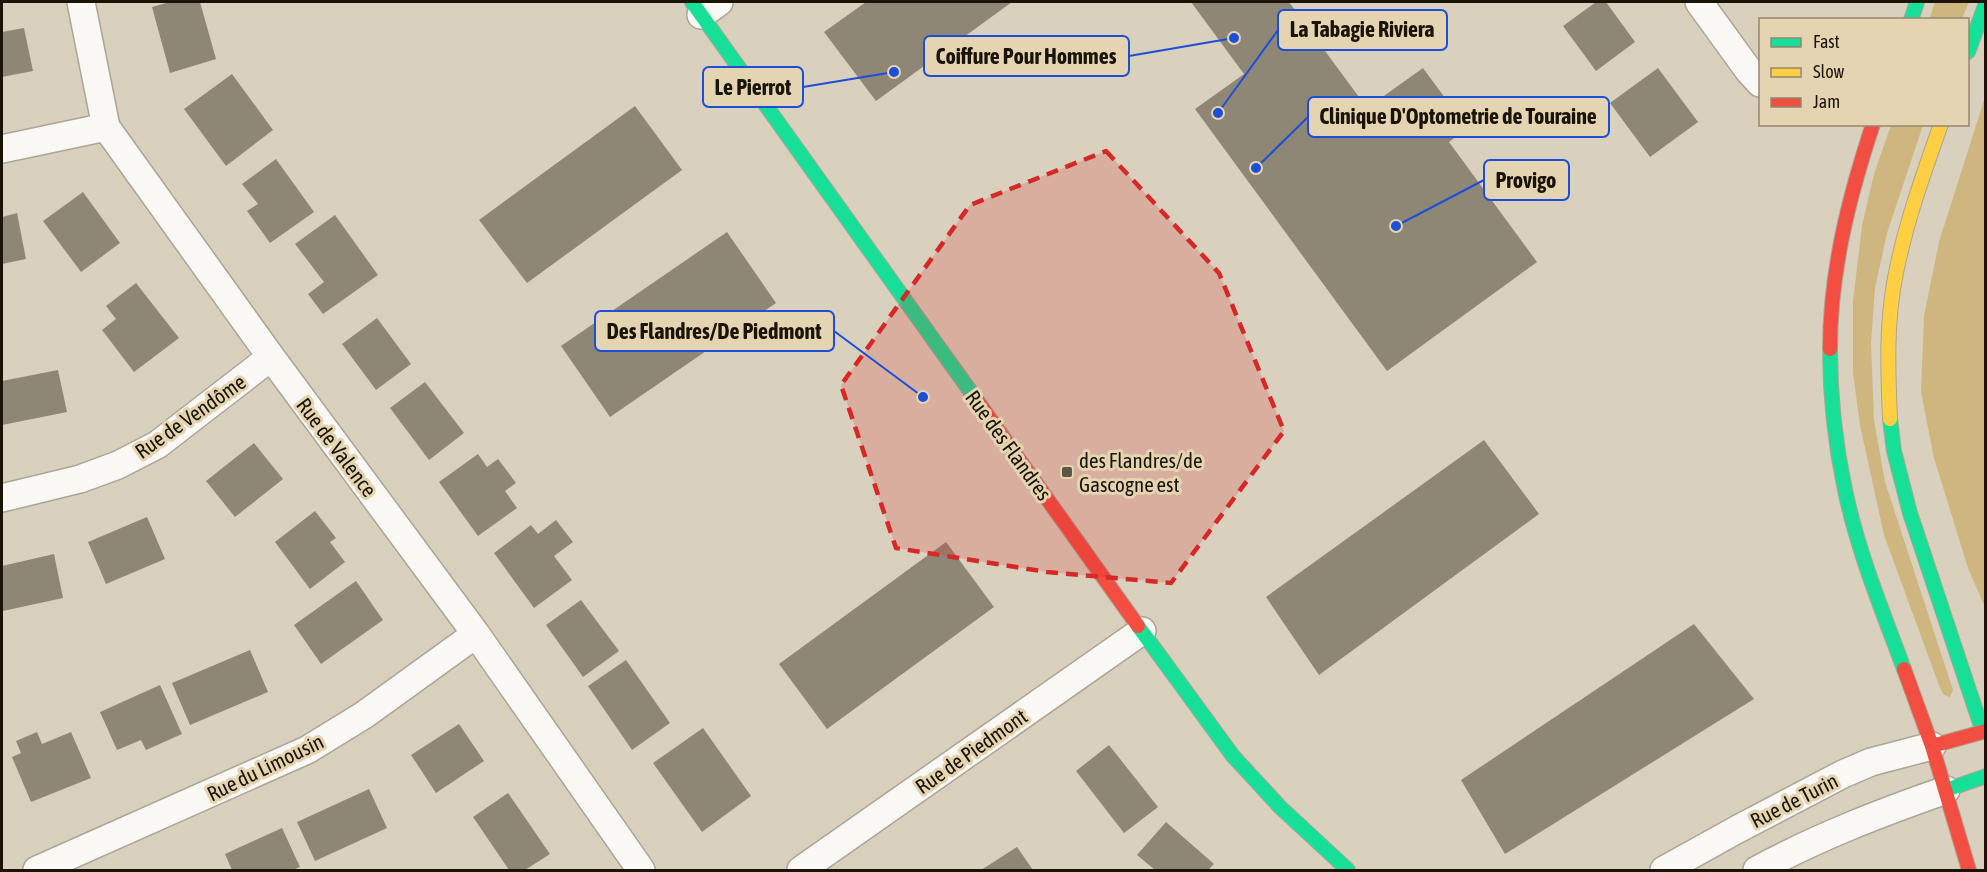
<svg xmlns="http://www.w3.org/2000/svg" width="1987" height="872" font-family="'Asap Condensed',sans-serif">
<rect width="100%" height="100%" fill="#d9d0bd"/>
<path fill="#cfb67e" d="M1935,2H1969L1962,19L1929,20Z
M1985,97V607L1968,568L1934,458L1921,392L1924,316L1939,242Z
M1891,125H1923L1887,233L1875,288L1871,343L1874,420L1885,482L1953,690L1950,697L1944,695L1940,688L1884,535L1860,425L1853,373V301L1862,226L1874,174Z"/>
<path fill="#8f8776" d="M170,2H200L216,59L170,73L152,7Z
M866,2H1012L876,101L824,32Z
M1191,2H1289L1367,108L1423,68L1467,128L1449,142L1537,262L1387,371L1195,109L1244,74Z
M1596,2H1606L1635,42L1596,71L1563,26Z
M24,28L33,71L2,77V32Z
M1658,68L1698,122L1650,157L1610,103Z
M232,74L273,130L226,166L184,109Z
M635,106L682,170L527,283L479,220Z
M276,159L314,212L270,243L247,211L258,204L242,184Z
M83,192L120,243L81,272L43,221Z
M17,213L26,259L2,264V217Z
M335,215L378,275L323,314L308,294L324,282L295,244Z
M727,232L776,303L610,417L561,346Z
M136,283L179,338L134,372L102,330L116,319L106,306Z
M377,318L411,364L376,390L342,344Z
M58,370L67,412L2,425V381Z
M425,382L464,433L429,460L390,408Z
M1484,440L1539,514L1319,675L1266,597Z
M254,443L283,479L235,517L206,481Z
M478,454L487,467L498,459L516,483L505,491L517,508L478,536L439,482Z
M315,511L336,538L330,542L345,562L310,589L275,542Z
M147,517L165,559L106,584L88,542Z
M556,520L573,542L554,556L572,580L534,608L494,553L531,525L538,534Z
M946,542L994,607L827,729L779,664Z
M54,554L63,598L3,611L2,566Z
M356,581L383,620L321,664L294,625Z
M581,600L619,651L583,677L546,625Z
M1694,624L1754,699L1505,854L1461,780Z
M250,650L268,692L190,725L172,683Z
M626,660L670,723L632,750L588,686Z
M160,685L182,734L146,750L141,740L117,750L100,712Z
M459,724L484,761L436,793L411,755Z
M703,728L751,796L702,832L653,763Z
M37,732L42,744L71,732L91,778L31,802L12,757L21,753L16,741Z
M1109,745L1158,807L1124,833L1076,771Z
M369,789L387,828L315,861L297,822Z
M508,793L550,854L525,870H509L473,817Z
M1166,822L1214,864L1208,870H1155L1137,855Z
M282,828L300,867L293,870H232L225,854Z
M1017,847L1033,870H981L992,863Z"/>
<g fill="none" stroke-linecap="round" stroke-linejoin="round">
<defs>
<path id="street" d="M81,2L106,127L271,357L476,634L641,870
M1699,2L1749,71L1760,83
M701,15L719,2
M2,149L106,127
M2,498L80,479L118,465L157,445L271,357
M37,870L307,750L364,715L476,634
M801,870L1142,631
M1664,870L1738,829L1843,774L1871,762L1932,746
M1757,870C1818,837 1880,813 1946,790"/>
<path id="fast" d="M692,2L978,402
M1911,20L1917,2
M1968,52L1986,3
M1830,349C1830,396 1835,443 1845,490C1858,552 1882,610 1904,669
M1890,419L1894,451L1910,513L1983,732
M1138,626L1233,756L1280,807L1348,870
M1946,790L1986,776"/>
<path id="slow" d="M1890,419C1888,373 1886,324 1895,278C1905,225 1923,175 1941,124"/>
<path id="jam" d="M1830,349C1830,271 1849,197 1873,124
M978,402L1138,626
M1904,669L1932,746
M1969,870L1932,746L1986,731"/>
</defs>
<use href="#street" stroke="#aca596" stroke-width="30"/>
<use href="#fast" stroke="#aca596" stroke-width="16"/>
<use href="#slow" stroke="#aca596" stroke-width="16"/>
<use href="#jam" stroke="#aca596" stroke-width="16"/>
<use href="#street" stroke="#f9f8f5" stroke-width="27"/>
<use href="#fast" stroke="#16e098" stroke-width="14"/>
<use href="#slow" stroke="#ffcf43" stroke-width="14"/>
<use href="#jam" stroke="#f24e42" stroke-width="14"/>
</g>
<path fill="#d62828" fill-opacity="0.2" stroke="#d62828" stroke-width="4.5" stroke-dasharray="12 8" stroke-linejoin="round" d="M1106,151L1219,273L1284,431L1171,583L1047,572L896,548L841,385L970,205Z"/>
<rect fill="#5d5647" stroke="#e5d4b1" stroke-width="2" x="1061" y="466" width="12" height="12" rx="3"/>
<g text-anchor="middle" dominant-baseline="central" stroke-width="6" stroke-linejoin="round" paint-order="stroke">
<g font-size="21" fill="#1a1407" stroke="#e5d4b1">
<text transform="translate(190 416) rotate(-35)">Rue de Vendôme</text>
<text transform="translate(1009 445) rotate(54)">Rue des Flandres</text>
<text transform="translate(337 447) rotate(53)">Rue de Valence</text>
<text transform="translate(971 751) rotate(-35)">Rue de Piedmont</text>
<text transform="translate(265 767) rotate(-26)">Rue du Limousin</text>
<text transform="translate(1794 800) rotate(-27)">Rue de Turin</text>
</g>
<g font-size="21" fill="#1a1407" stroke="#e5d4b1" text-anchor="start">
<text x="1079" y="460">des Flandres/de<tspan x="1079" dy="24">Gascogne est</tspan></text>
</g>
</g>
<path fill="none" stroke="#1d4ed8" stroke-width="2" d="M1218 113L1278 30M1234 38L1129 56M894 72L803 87M1256 168L1308 117M1396 226L1484 180M923 397L834 331"/>
<g fill="#1d4ed8" stroke="#e5d4b1" stroke-width="2">
<circle cx="1218" cy="113" r="6"/>
<circle cx="1234" cy="38" r="6"/>
<circle cx="894" cy="72" r="6"/>
<circle cx="1256" cy="168" r="6"/>
<circle cx="1396" cy="226" r="6"/>
<circle cx="923" cy="397" r="6"/>
</g>
<g fill="#e5d4b1" stroke="#1d4ed8" stroke-width="2">
<rect x="1278" y="10" width="169" height="40" rx="6"/>
<rect x="924" y="36" width="205" height="40" rx="6"/>
<rect x="703" y="67" width="100" height="40" rx="6"/>
<rect x="1308" y="97" width="301" height="40" rx="6"/>
<rect x="1484" y="160" width="85" height="40" rx="6"/>
<rect x="595" y="311" width="239" height="40" rx="6"/>
</g>
<g font-size="22" text-anchor="middle" font-weight="bold" fill="#1a1407">
<text x="1362" y="37">La Tabagie Riviera</text>
<text x="1026" y="64">Coiffure Pour Hommes</text>
<text x="753" y="95">Le Pierrot</text>
<text x="1458" y="124">Clinique D'Optometrie de Touraine</text>
<text x="1526" y="188">Provigo</text>
<text x="714" y="339">Des Flandres/De Piedmont</text>
</g>
<rect width="1987" height="872" fill="none" stroke="#1a1407" stroke-width="6"/>
<rect x="1759" y="18" width="210" height="108" fill="#e5d4b1" stroke="#94876d" stroke-width="1.5"/>
<rect x="1771" y="38" width="30" height="9" fill="#16e098" stroke="#94876d" stroke-width="1.5"/>
<text x="1813" y="48" font-size="18" fill="#1a1407">Fast</text>
<rect x="1771" y="68" width="30" height="9" fill="#ffcf43" stroke="#94876d" stroke-width="1.5"/>
<text x="1813" y="78" font-size="18" fill="#1a1407">Slow</text>
<rect x="1771" y="98" width="30" height="9" fill="#f24e42" stroke="#94876d" stroke-width="1.5"/>
<text x="1813" y="108" font-size="18" fill="#1a1407">Jam</text>
</svg>
